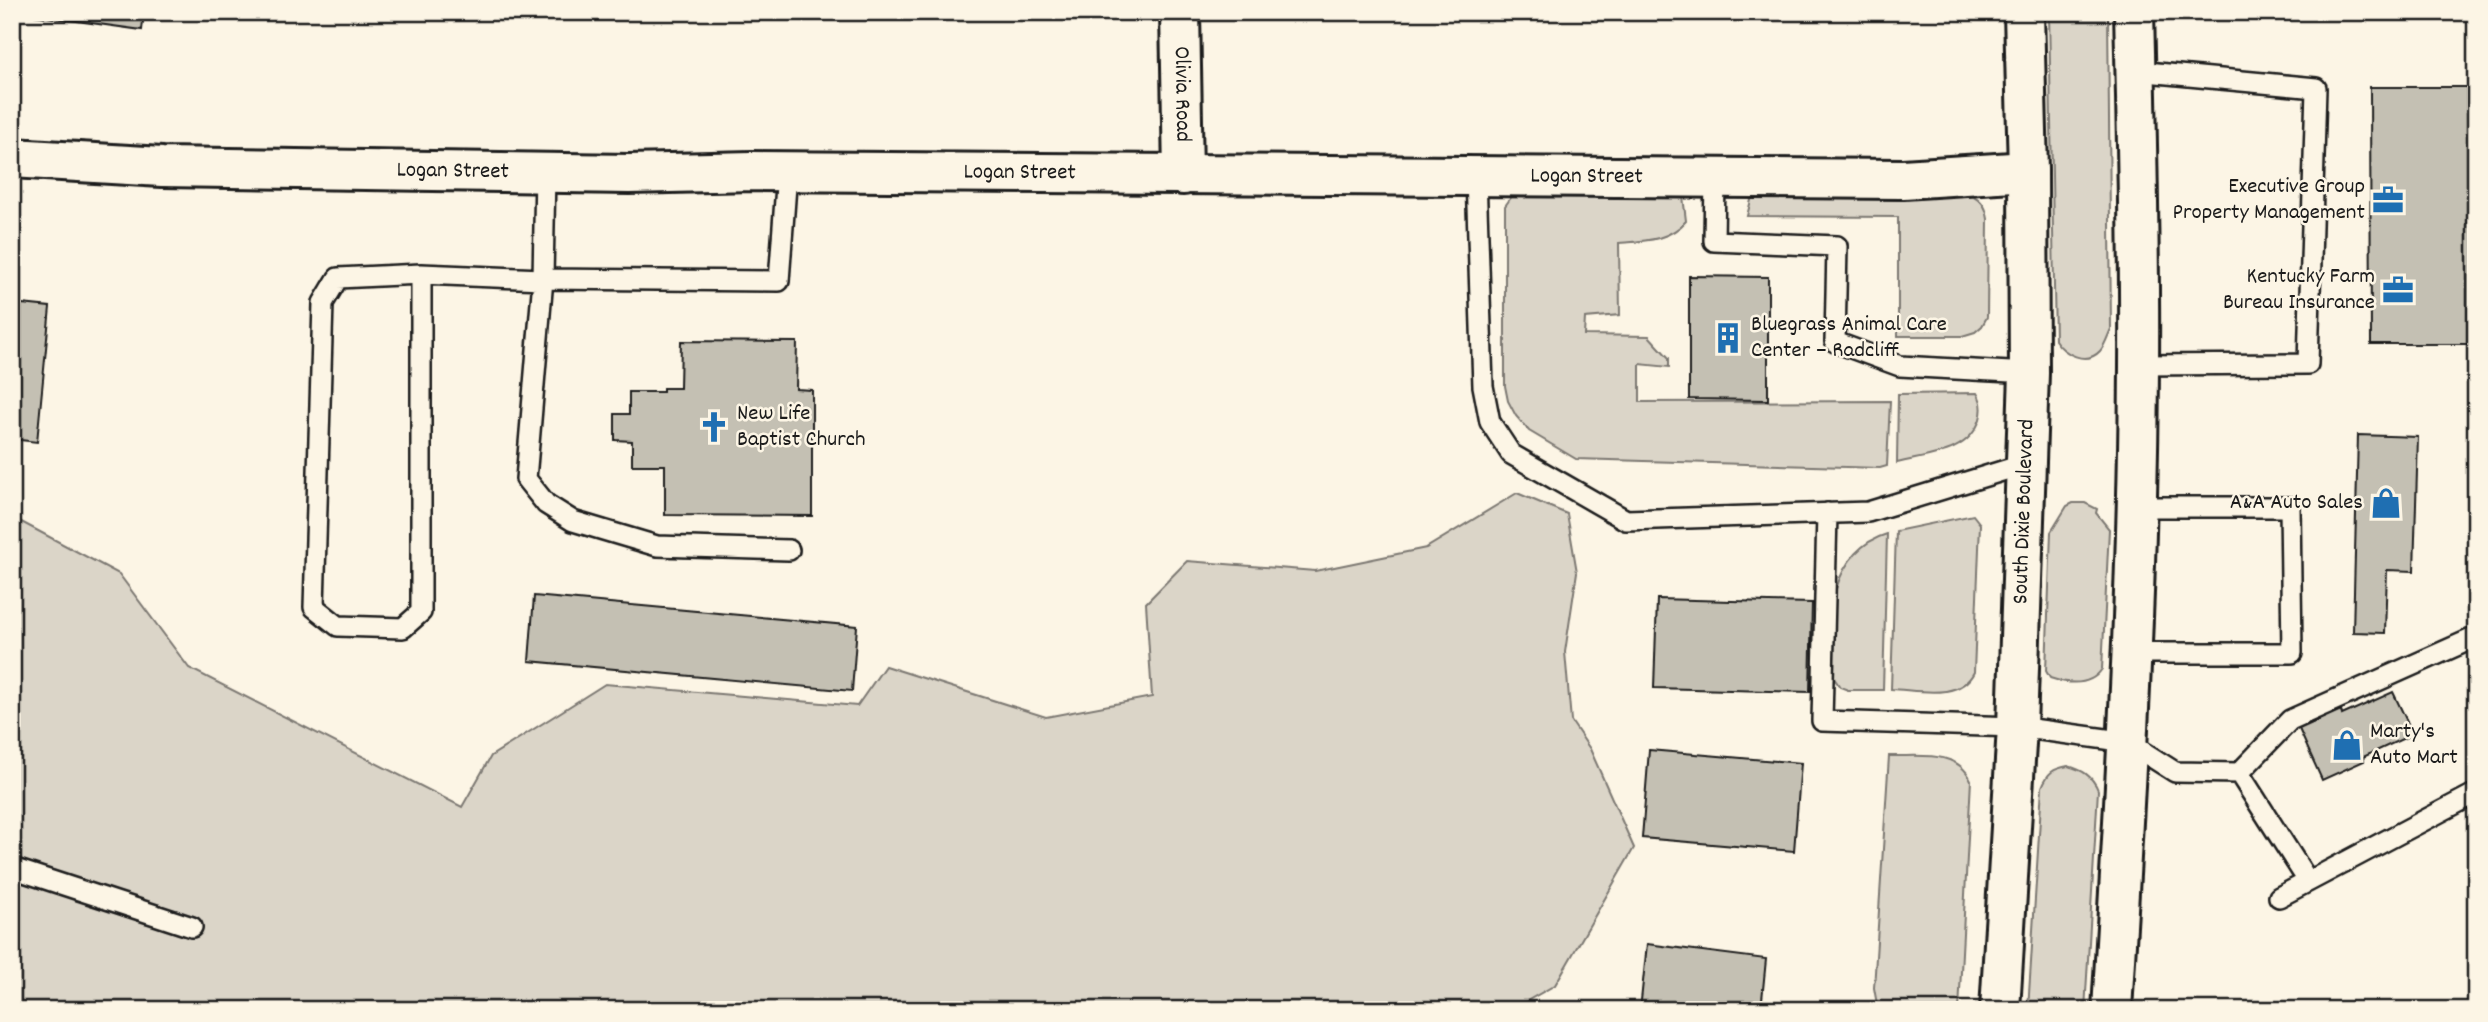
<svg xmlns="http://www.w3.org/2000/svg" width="2488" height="1022" font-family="Dekko,sans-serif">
<rect width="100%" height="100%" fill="#fcf5e5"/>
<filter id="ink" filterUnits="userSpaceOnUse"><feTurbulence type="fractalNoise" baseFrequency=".0143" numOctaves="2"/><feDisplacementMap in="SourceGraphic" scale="14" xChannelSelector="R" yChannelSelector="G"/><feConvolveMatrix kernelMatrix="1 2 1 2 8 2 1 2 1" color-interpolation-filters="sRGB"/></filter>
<g filter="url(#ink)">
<path fill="#dbd5c8" stroke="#7c7872" stroke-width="2" d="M2049,12H2108L2111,329C2108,335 2105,346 2100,351C2086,366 2064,354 2055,340Z
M1515,192L1683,196L1686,221C1669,241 1644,241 1619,243L1620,315L1585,318L1584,335L1649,336L1669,358V367L1640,364V402L1890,401L1887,466L1880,468L1576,459L1529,431L1516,416L1508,401L1505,386V206Z
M1965,192C1979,197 1986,204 1988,219L1987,317L1982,326L1975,332L1962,336H1898V217L1747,216L1752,196Z
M1977,393C1982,401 1983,409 1980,419C1969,454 1928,455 1897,463L1898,394Z
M1517,493L1567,514L1577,572L1565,652L1571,721L1590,749L1634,848L1555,985L1511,1010H12V517L119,574L189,668L462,807L491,756L605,684L857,706L885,666L1046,717L1152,697L1146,603L1187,561L1315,571L1426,548Z
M2073,503H2085L2097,509L2096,513L2109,529L2102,669C2090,687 2068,684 2050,678L2046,671L2051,532L2067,506Z
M1973,515L1980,524L1974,672C1960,701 1918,690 1891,689L1896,531Z
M1887,534L1883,690H1848L1840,687L1834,678L1832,673L1836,589C1844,563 1860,542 1887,534Z
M1889,756C1918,757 1957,749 1971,780L1959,1010H1878L1874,988Z
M2068,766C2082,770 2092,775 2098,790L2085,1010H2028L2042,787C2048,772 2053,769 2068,766Z"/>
<path fill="#c4c0b3" stroke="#1c1c1c" stroke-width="2" d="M12,12H144L142,30Z
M2370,87H2474L2476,344H2371Z
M1689,276L1768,277V400L1689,399Z
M12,303L50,307L37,442L12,439Z
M681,341L797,342L796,389L812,390V516L665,515V465H632V441L615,440V414H629V392H663V388H680Z
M2358,435L2418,437L2414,571L2387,570L2385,633L2353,632Z
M534,596L857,626L852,691L529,661Z
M1657,599L1812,603L1810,692L1654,688Z
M2393,692L2413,734L2363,757L2364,761L2322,780L2299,729L2341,710L2342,715Z
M1649,750L1801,763L1794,851L1642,838Z
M1647,944L1766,959L1761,1010H1640Z"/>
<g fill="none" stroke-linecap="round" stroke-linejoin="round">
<defs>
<path id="lane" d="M2136,71L2316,88L2308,364L2139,365
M545,172L543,279L779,281L787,172
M1476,177L1483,386L1490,422L1511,454L1626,520L1868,512L2025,464
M1715,178L1714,241L1837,246L1835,342L1900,366L2029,373
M421,274V612L403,628L338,626L314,607L323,303L338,278L421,274L543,279L526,479L546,504L573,521L657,546L789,550
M1827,513L1822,721L2017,727L2128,742L2175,772L2239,773L2290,720L2476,637
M2132,653H2292L2290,507H2136
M2239,773L2308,881
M12,868L192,927
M2279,897L2476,793"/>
<g id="street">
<path id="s1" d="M1180,12L1183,175"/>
<path id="s2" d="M12,158L162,167L629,174L752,171L1903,179L2028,171"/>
</g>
<g id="highway">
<path id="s3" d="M2000,1010L2017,727L2029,373L2028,171L2024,12"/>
<path d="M2112,1010C2125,795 2138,581 2139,366C2140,248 2137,130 2134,12"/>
</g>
</defs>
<use href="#lane" stroke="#1c1c1c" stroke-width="24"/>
<use href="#street" stroke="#1c1c1c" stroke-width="44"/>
<use href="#highway" stroke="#1c1c1c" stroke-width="44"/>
<use href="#lane" stroke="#fcf5e5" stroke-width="19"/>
<use href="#street" stroke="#fcf5e5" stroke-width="38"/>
<use href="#highway" stroke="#fcf5e5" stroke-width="38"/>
</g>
</g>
<defs>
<symbol id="office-bare" viewBox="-9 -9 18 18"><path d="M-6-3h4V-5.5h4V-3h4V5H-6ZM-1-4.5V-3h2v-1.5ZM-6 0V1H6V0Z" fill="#1f6fb2" stroke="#fcf5e5" stroke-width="2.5" paint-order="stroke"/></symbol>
<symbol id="building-bare" viewBox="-9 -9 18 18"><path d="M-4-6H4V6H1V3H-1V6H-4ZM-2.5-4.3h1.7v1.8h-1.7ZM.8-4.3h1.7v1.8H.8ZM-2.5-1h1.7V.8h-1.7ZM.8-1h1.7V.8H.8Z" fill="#1f6fb2" stroke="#fcf5e5" stroke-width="2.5" paint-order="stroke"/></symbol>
<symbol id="church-bare" viewBox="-9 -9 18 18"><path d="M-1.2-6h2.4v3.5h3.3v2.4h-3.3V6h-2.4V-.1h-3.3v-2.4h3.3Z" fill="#1f6fb2" stroke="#fcf5e5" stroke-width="2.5" paint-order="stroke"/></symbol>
<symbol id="shop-bare" viewBox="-9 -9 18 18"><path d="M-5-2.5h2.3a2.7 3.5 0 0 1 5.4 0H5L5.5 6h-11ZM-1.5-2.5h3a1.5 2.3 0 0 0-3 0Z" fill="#1f6fb2" stroke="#fcf5e5" stroke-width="2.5" paint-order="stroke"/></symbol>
</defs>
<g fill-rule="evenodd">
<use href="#office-bare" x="2366" y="178" width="44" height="44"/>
<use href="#office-bare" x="2376" y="268" width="44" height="44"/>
<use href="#building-bare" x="1706" y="316" width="44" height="44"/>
<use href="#church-bare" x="692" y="405" width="44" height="44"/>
<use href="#shop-bare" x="2364" y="481" width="44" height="44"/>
<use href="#shop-bare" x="2325" y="723" width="44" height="44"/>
</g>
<g text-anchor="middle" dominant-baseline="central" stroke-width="5" stroke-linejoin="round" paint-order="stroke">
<g font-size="23" fill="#1c1c1c" stroke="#fcf5e5">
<text stroke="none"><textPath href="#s1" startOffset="82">Olivia Road</textPath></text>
<text stroke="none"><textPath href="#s2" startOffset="441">Logan Street</textPath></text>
<text stroke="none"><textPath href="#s2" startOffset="1008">Logan Street</textPath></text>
<text stroke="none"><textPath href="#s2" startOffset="1575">Logan Street</textPath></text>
<text stroke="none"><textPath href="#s3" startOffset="499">South Dixie Boulevard</textPath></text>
</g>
<g font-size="23" fill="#1c1c1c" stroke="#fcf5e5" text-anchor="end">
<text x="2365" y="187">Executive Group<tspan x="2365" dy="26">Property Management</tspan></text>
<text x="2375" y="277">Kentucky Farm<tspan x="2375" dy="26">Bureau Insurance</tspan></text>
<text x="1751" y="325" text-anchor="start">Bluegrass Animal Care<tspan x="1751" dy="26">Center – Radcliff</tspan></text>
<text x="737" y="414" text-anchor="start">New Life<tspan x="737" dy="26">Baptist Church</tspan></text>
<text x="2363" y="503">A&amp;A Auto Sales</text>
<text x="2370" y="732" text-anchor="start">Marty's<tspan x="2370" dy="26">Auto Mart</tspan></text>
</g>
</g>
<rect width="2488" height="1022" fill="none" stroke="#fcf5e5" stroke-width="42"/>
<rect x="21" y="21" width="2446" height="980" fill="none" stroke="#1c1c1c" stroke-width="2.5" filter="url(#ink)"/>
</svg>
